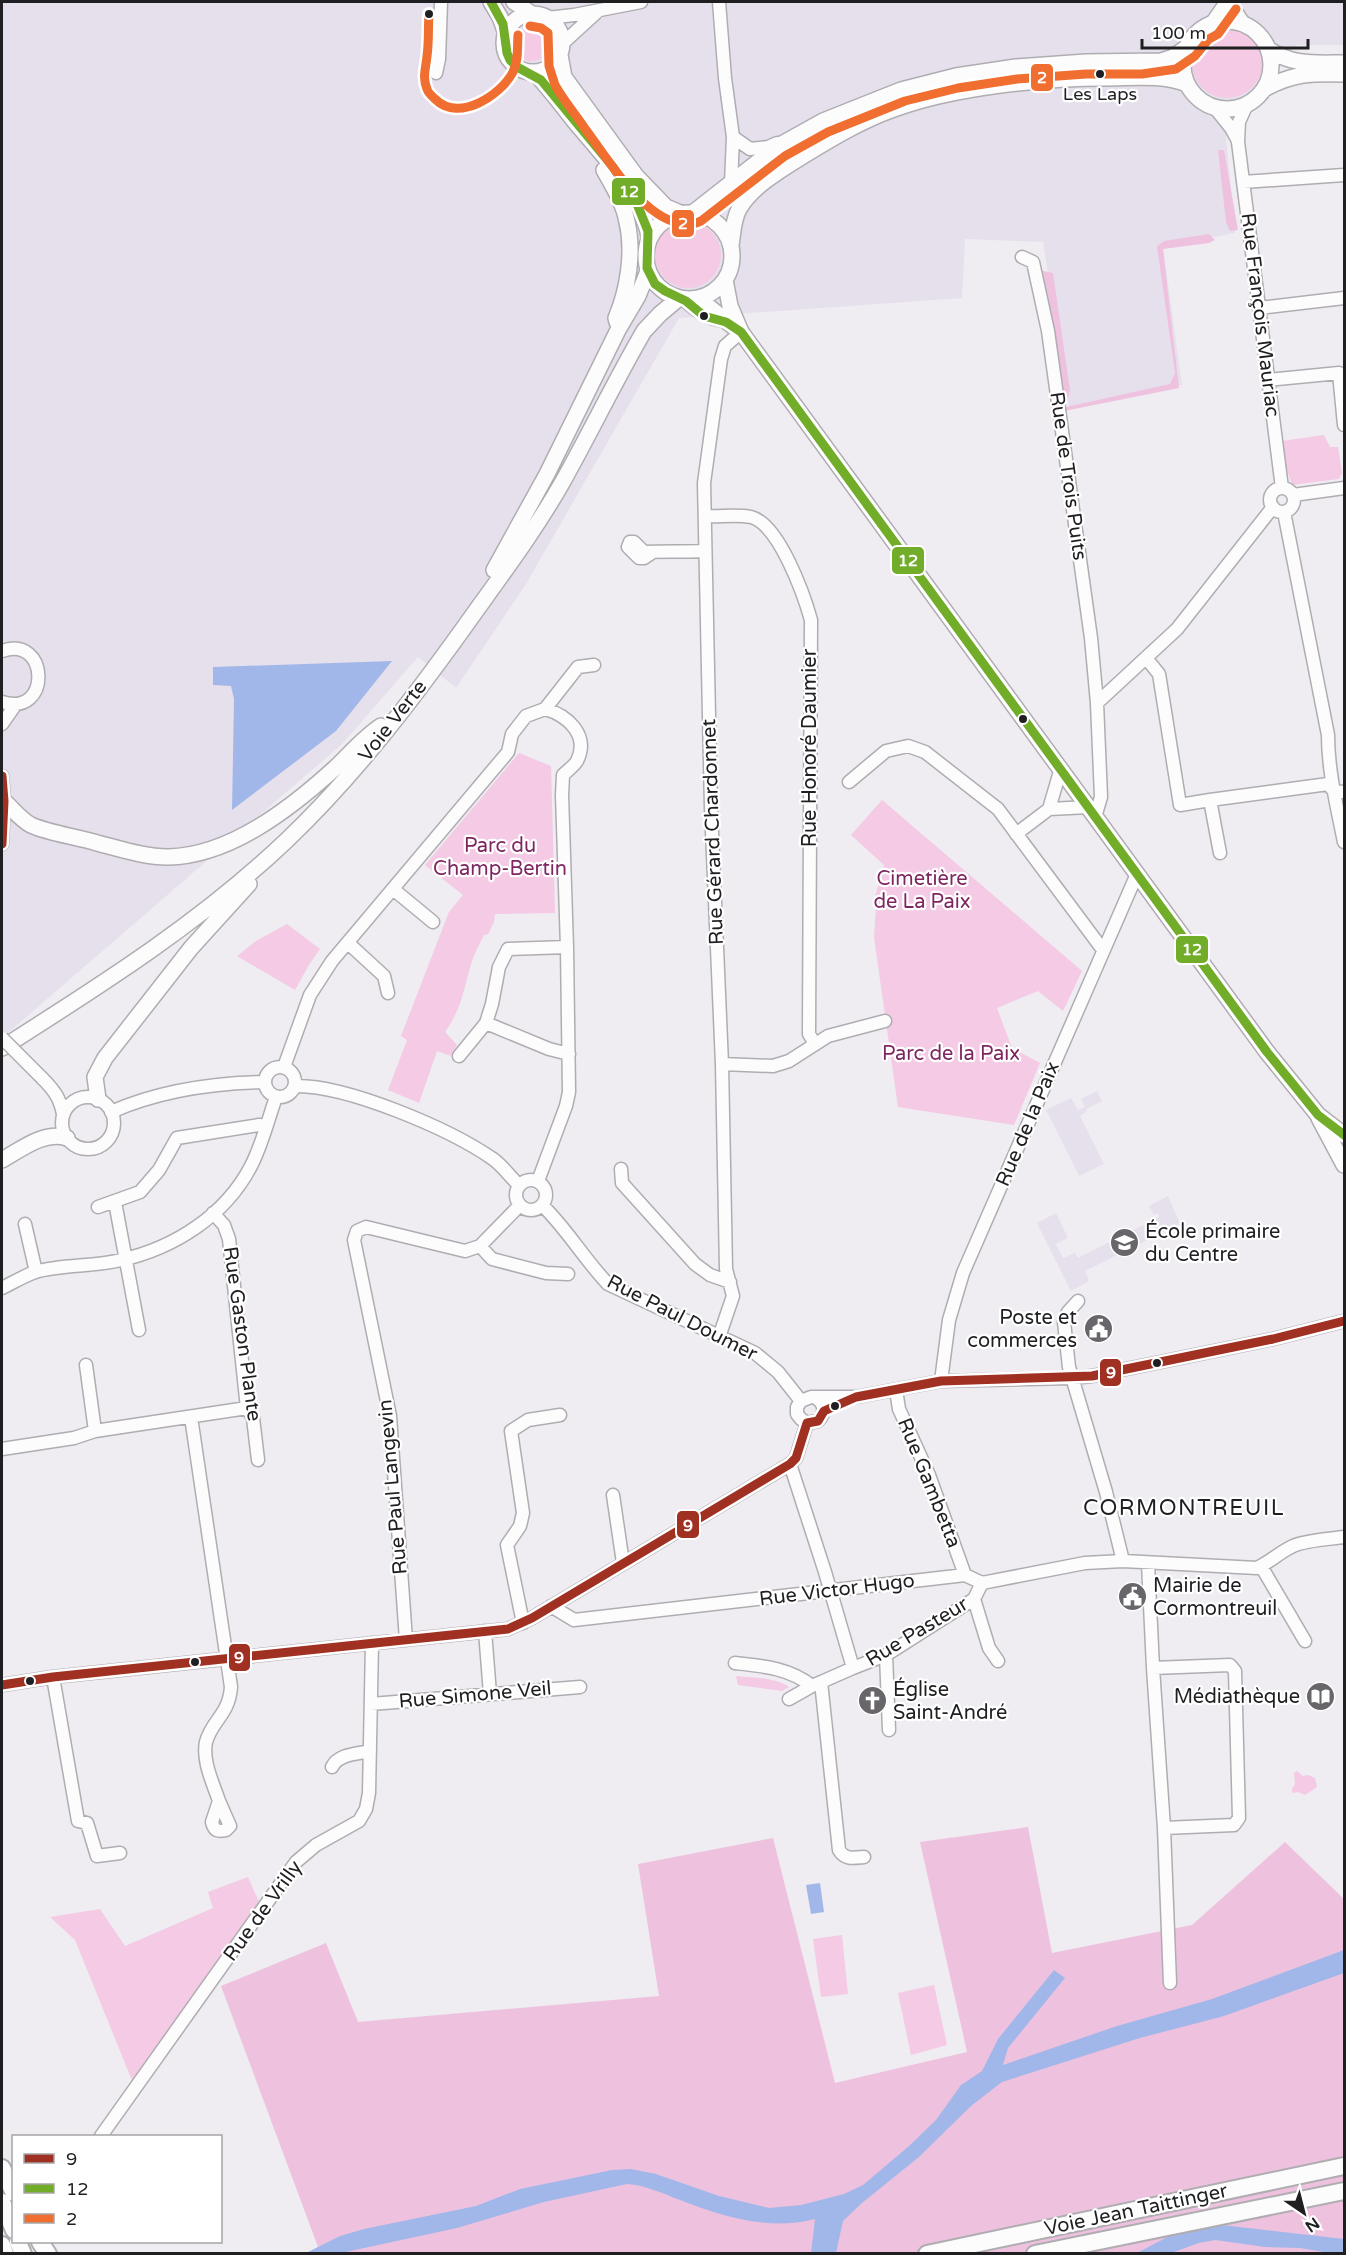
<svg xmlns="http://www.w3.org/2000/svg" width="1346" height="2255" font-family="'Varela Round',sans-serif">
<rect width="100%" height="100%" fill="#efecf2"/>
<path fill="#e6e0ec" d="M2,2H1344V45H1296L1226,137L1235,233L1163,247L1182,385L1069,407L1043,242L965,239L962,298L679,318L526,584L456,688L418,657L342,744L2,1038Z
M1097,1091L1102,1101L1086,1109L1087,1111L1080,1116L1104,1164L1079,1176L1046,1110L1071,1098L1078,1110L1085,1107L1081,1099Z
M1168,1196L1180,1224L1085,1271L1089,1281L1071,1291L1037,1223L1056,1213L1068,1238L1056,1244L1063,1258L1075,1253L1078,1258L1159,1217L1158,1213L1154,1215L1149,1206Z"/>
<path fill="#f4cae4" d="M515 44a17 17 0 1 1 34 0a17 17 0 1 1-34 0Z
M1192 63a35 35 0 1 1 70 0a35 35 0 1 1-70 0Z
M655 255a33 33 0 1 1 66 0a33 33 0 1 1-66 0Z
M1324,435L1330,447H1338L1342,473L1339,479L1292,485L1282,454V441Z
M519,753L551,766L555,913L495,914L494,922L488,934L484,935C480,943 475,952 472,961C463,990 463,1006 445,1032L457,1045L451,1056L437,1051L419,1103L388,1090L407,1040L401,1036L449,912L463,895L425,865Z
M882,800L1082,971L1063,1011L1038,991L997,1008L1012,1048L1040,1063L1014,1125L898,1107L874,937L876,907L873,904L884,865L851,835Z
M287,924L320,949L310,963L295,990L237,956L256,941Z
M736,1676C753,1678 774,1677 789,1687L782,1691L738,1685Z
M1297,1771L1303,1776L1308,1775L1315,1778L1317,1787L1305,1795L1298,1792L1292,1793V1788L1295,1785L1294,1773Z
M248,1877L259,1902L133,2083L75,1940L50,1917L100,1909L125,1946L213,1908L208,1892Z
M842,1935L848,1994L821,1997L813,1939Z
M934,1985L947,2045L911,2055L898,1993Z"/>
<path fill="#eec2de" d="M1218,150H1224L1238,230L1230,231L1226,222Z
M1209,234L1215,240L1209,243L1163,249L1179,388L1064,411L1039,270L1053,273L1070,390L1066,407L1170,384L1175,373L1157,246L1164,241Z
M1028,1827L1052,1953L1192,1925L1285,1842L1344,1899V2253H311L318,2247L221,1986L326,1943L358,2022L659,1996L638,1864L773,1838L835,2083L967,2052L920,1842Z"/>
<path fill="#a2b7e9" d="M392,661L336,731L232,810L234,699L231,686L213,685V667Z
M820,1883L824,1912L811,1914L806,1885Z
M1344,1950V1973L1224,2016L1140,2038L1002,2082L971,2106L919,2157L862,2203L843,2221L836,2253H811L815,2219C769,2231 724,2217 680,2200C664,2194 645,2185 627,2184L544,2202L457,2228L341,2253H306L340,2236L364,2229L476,2206L520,2189L612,2170L631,2169L656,2174L719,2196L769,2208L801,2205L844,2194L863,2185L909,2146L936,2120L961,2085L982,2071L998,2039L1054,1970L1065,1978L1008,2048L1003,2065L1117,2026L1212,1999Z
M1213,2224L1344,2239V2253H1330L1300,2248L1265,2247L1215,2240L1199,2243L1171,2253L1135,2254L1177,2232Z"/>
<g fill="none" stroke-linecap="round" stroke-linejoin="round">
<defs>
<path id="minor" d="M719,2L725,78L733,137L731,184
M1230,2L1245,25
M547,18L574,15L641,2
M1210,25L1226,2
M562,44L597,12
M436,73L439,59L441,2
M1247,104L1239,122L1238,142L1282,488
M1215,108L1231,128L1238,141
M733,137L750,149L768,147L777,143
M1243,182L1344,175
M1022,257L1033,262L1048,331L1091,638L1097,703
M683,299C696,311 707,319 725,321
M1259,308L1344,298
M1268,380L1339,373L1344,425
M1270 500a12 12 0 1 1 24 0a12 12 0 1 1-24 0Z
M1293,495L1344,488
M1284,512L1328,735C1328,771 1337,807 1344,842
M705,516C719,517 737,514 751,517C779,524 804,595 811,620L809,1034L815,1044
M653,552L644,558H639L628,547L630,542H634L644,552C664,551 684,552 704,551
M2,651C49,634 52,718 2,702
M1146,658L1159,674L1180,805L1210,800L1220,853
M2,724L16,704
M2,776L4,801L2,844
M849,782L886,751L908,746L925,752L998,809L1103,950
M1210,800L1328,784L1334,791L1344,792
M1049,809L1061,768
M1095,817L1101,797L1097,703L1177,629L1273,507
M1016,834L1049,809L1089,807
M393,889L433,922
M348,943L384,976L388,993
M486,1023L549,1049L569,1054
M459,1056L486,1023L492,1004L499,967L508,949L567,947
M722,1064L773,1066L789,1061L828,1036L885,1021
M265 1082a15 15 0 1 1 30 0a15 15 0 1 1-30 0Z
M284,1067L310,995L332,961L508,752L512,734L526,716L545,709L578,667L594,665
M42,1078C54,1090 60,1098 63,1114
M295,1086C347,1085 450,1129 493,1159C503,1166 510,1177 519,1185
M62 1123a26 26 0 1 1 52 0a26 26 0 1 1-52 0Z
M111,1112C158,1091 214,1083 264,1082
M621,1169L622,1183L695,1264L710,1275L730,1282
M516 1195a15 15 0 1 1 30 0a15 15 0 1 1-30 0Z
M538,1181L566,1106L569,1092L567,947L562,795L563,775C567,771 574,766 577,761C590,735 567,715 545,709
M115,1202L139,1330
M542,1205C567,1229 584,1259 608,1284L755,1353L778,1372L801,1401
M98,1207L140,1192L159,1170L177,1138L259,1125L266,1126
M213,1213L224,1225L229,1239L247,1408L253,1418L258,1460
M25,1224L36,1272
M480,1246L492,1259L546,1273L568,1274
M2,1288C12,1283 24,1276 35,1272C62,1264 93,1267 121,1260C174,1248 225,1216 251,1166C262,1145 268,1120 276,1097
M1078,1301L1068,1312L1064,1322L1069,1367L1106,1492L1123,1561
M719,1337L733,1296L726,1269L722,1064L711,808L704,483L721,359L725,346L741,332
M86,1365L95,1431
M941,1381L949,1320L963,1273L1137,874
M896,1390L899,1409L929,1475L965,1575
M816,1398C825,1404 826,1413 818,1421L807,1423L801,1419L797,1414V1407L801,1401L811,1397H856L941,1381L1072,1378L1092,1376L1273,1339L1344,1321
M191,1417L231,1687C229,1715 212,1720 206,1742C202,1761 213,1783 219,1801
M2,1449L74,1438L95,1431L247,1408
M790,1464L825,1572L853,1668L886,1655L974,1599L982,1583
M613,1495L623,1563
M1148,1563L1153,1668L1164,1828L1170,1983
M1261,1566L1305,1641
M974,1599L989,1648L998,1661
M551,1606L574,1620L965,1575L982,1583L1085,1563L1123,1561L1257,1568C1270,1562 1280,1552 1293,1546C1306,1540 1330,1539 1344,1537
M523,1623L507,1545L520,1526L523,1513L511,1431L528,1420L560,1415
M485,1631L490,1694
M406,1640L390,1416L354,1240L357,1231L366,1227L465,1251L480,1246L520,1205
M886,1655L889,1730
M735,1663C763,1666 789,1668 812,1686
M1153,1668L1230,1665L1235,1671L1239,1818L1234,1825L1164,1828
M53,1677L78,1821L87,1823L97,1856L120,1853
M821,1682L839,1850C845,1860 853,1858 864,1857
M2,1685L53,1677L508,1629L532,1618L790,1464L796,1458L807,1423
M789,1699L812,1686L853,1668
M371,1704L580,1687
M332,1767C338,1754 357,1754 370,1751
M219,1801L230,1826L226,1830C218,1832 214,1831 212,1822Z
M101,2136L296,1862L316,1845L359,1821L366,1809L369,1793L372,1643"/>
<path id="major" d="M491,2L500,17L506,34
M514,2L532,14
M504 43a29 29 0 1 1 58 0a29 29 0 1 1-58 0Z
M1183 65a44 44 0 1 1 88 0a44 44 0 1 1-88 0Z
M1268,49C1293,66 1315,63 1344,63
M560,55L564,77L636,176L666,207L680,213
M534,72C549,88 562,105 575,122C601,153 643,196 649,237
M1264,89C1293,73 1312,73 1344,74
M604,170C613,186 624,204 627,222C634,252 628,290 616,318L617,322
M694,212L778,146L823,121L901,90L956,76L1016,67L1086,62L1161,61L1173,57L1187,47
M646 256a43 43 0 1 1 86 0a43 43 0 1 1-86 0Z
M731,245C733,233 733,220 739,209C751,188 777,172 798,159C829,140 860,121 894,109C953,87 1043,78 1106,78C1133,78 1161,74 1187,84
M725,280L730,306L741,332L1267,1052L1318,1115L1344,1135
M698,298L740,332
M494,570L547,474L618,330L638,296L648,271
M4,801C12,808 21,820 31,825C48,833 78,837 97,843C121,849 144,857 168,857C230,856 291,808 334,769C350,754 363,738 381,726
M2,1048C101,985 201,922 287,840C354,776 409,704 463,629C497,581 533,534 562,483C590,433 615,381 644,331L660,314L679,298
M98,1099L95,1077L105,1058L191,948L249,884
M1319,1118L1344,1165
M2,1160C20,1150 45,1130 67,1138"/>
<path id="highway" d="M2,2168L14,2193
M2,2202L14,2230
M18,2242L23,2254
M40,2242L48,2254
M2,2245L5,2254
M927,2254L1344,2166
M1035,2254L1344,2191"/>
</defs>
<use href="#minor" stroke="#afadb1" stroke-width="15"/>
<use href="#major" stroke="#afadb1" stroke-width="18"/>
<use href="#highway" stroke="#afadb1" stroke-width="20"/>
<use href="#minor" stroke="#fdfcfd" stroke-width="12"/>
<use href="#major" stroke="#fdfcfd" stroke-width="15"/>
<use href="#highway" stroke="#fdfcfd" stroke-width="16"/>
<defs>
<path id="minor-bridge" d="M2,1038L42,1078"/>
</defs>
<use href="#minor-bridge" stroke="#afadb1" stroke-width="15" stroke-linecap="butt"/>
<use href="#minor-bridge" stroke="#fdfcfd" stroke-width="12"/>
<defs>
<path id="bus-1" d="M2,776L4,801L2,844
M2,1685L53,1677L508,1629L532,1618L790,1464L796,1458L807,1423L818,1421L824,1411L856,1397L941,1381L1092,1376L1273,1339L1344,1321"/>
<path id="bus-2" d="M491,2L503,24L507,53L510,60L517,67L541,80L613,167L637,204L648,231L647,268L655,284L665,291L686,301L704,316L726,322L741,332L1267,1052L1318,1115L1344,1135"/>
<path id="bus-3" d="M429,14C428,28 429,43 427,56C426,68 422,77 427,89C428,93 432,96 435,99C459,123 501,95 513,72C519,59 517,48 518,35
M530,26L541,28L548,33L549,66L555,85C564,101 576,115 586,130C606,157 630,196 658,214C670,222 688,228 701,221L785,156L828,132L905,101L958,88L1017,79L1086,74H1142L1176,69L1195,56L1209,39L1218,34L1236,9"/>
</defs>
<use href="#bus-1" stroke="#fff" stroke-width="14"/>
<use href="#bus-2" stroke="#fff" stroke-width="14"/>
<use href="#bus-3" stroke="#fff" stroke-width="14"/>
<use href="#bus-1" stroke="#a03122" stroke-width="9"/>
<use href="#bus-2" stroke="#72ad29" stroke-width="9"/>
<use href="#bus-3" stroke="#f06e30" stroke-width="9"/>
</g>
<defs>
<symbol id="school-disc" viewBox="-11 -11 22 22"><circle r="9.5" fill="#68666a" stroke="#fff"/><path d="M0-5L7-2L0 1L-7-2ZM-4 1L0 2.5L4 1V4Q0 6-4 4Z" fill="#fff"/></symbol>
<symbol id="civic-disc" viewBox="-11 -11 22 22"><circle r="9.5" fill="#68666a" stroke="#fff"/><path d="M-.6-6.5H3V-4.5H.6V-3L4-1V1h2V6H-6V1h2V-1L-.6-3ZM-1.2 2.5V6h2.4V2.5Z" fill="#fff"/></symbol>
<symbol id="library-disc" viewBox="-11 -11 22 22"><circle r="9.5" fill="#68666a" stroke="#fff"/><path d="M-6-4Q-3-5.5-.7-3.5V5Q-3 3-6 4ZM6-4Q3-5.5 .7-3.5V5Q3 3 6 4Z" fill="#fff"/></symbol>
<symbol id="church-disc" viewBox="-11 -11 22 22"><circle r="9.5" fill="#68666a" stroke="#fff"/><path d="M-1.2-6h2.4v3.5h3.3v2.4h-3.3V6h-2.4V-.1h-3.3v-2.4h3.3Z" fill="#fff"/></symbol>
</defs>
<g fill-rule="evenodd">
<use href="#school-disc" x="1108" y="1226" width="33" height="33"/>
<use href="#civic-disc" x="1082" y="1312" width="33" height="33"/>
<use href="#civic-disc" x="1116" y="1580" width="33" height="33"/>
<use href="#library-disc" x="1304" y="1680" width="33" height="33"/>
<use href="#church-disc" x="856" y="1684" width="33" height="33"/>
</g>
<g fill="#1f1e21" stroke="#fff" stroke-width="2">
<circle cx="429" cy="14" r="5"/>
<circle cx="1100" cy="74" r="5"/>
<circle cx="704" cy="316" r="5"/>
<circle cx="1023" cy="719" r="5"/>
<circle cx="1157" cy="1363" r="5"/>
<circle cx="835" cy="1406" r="5"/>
<circle cx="195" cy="1662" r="5"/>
<circle cx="30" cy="1681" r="5"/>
</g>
<g text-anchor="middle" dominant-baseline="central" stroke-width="4.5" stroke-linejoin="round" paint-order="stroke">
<g font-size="18" fill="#1f1e21" stroke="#fff">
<text x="1100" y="94">Les Laps</text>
</g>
<g font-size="20" fill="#1f1e21" stroke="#fff">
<text transform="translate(1260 315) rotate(83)">Rue François Mauriac</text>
<text transform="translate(1068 476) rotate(82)">Rue de Trois Puits</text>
<text transform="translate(393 721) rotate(-52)">Voie Verte</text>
<text transform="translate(810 748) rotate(-90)">Rue Honoré Daumier</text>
<text transform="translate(713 832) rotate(-92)">Rue Gérard Chardonnet</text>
<text transform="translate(1028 1124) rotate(-67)">Rue de la Paix</text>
<text transform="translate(682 1318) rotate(27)">Rue Paul Doumer</text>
<text transform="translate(242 1334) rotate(82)">Rue Gaston Plante</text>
<text transform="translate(929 1483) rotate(68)">Rue Gambetta</text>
<text transform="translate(393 1487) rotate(-95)">Rue Paul Langevin</text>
<text transform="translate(837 1590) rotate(-7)">Rue Victor Hugo</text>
<text transform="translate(917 1632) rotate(-31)">Rue Pasteur</text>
<text transform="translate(475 1695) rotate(-5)">Rue Simone Veil</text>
<text transform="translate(263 1911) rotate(-54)">Rue de Vrilly</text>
<text transform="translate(1136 2210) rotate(-12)">Voie Jean Taittinger</text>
</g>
<g font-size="20" fill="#7d2660" stroke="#fff">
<text x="500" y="846">Parc du<tspan x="500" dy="23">Champ-Bertin</tspan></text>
<text x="922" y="879">Cimetière<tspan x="922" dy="23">de La Paix</tspan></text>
<text x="951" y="1054">Parc de la Paix</text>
</g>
<g font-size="20" fill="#1f1e21" stroke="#fff" text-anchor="start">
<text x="1145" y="1232">École primaire<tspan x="1145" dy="23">du Centre</tspan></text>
<text x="1077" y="1318" text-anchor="end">Poste et<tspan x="1077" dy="23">commerces</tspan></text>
<text x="1153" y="1586">Mairie de<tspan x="1153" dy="23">Cormontreuil</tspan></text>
<text x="893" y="1690">Église<tspan x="893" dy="23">Saint-André</tspan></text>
<text x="1300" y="1697" text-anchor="end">Médiathèque</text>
</g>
<g font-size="22" letter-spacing="1.5" fill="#1f1e21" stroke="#fff">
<text x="1184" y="1508">CORMONTREUIL</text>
</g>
</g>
<g stroke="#fff" stroke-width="2">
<rect x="1030" y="63" width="24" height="29" rx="6" fill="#f06e30"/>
<rect x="611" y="177" width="35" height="29" rx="6" fill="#72ad29"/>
<rect x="671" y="209" width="24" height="29" rx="6" fill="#f06e30"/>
<rect x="891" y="546" width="34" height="29" rx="6" fill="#72ad29"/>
<rect x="1175" y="935" width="34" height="29" rx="6" fill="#72ad29"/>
<rect x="1099" y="1358" width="23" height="29" rx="6" fill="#a03122"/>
<rect x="676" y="1510" width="24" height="29" rx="6" fill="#a03122"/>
<rect x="228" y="1643" width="23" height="29" rx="6" fill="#a03122"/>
</g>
<g font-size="16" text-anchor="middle" font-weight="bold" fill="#fff">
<text x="1042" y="83">2</text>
<text x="629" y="197">12</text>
<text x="683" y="229">2</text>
<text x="908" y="566">12</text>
<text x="1192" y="955">12</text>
<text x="1111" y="1378">9</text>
<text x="688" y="1531">9</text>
<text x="239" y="1663">9</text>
</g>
<rect width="1346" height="2255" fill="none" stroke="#1f1e21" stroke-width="6"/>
<rect x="12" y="2135" width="210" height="108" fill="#ffffff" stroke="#a5a5a6" stroke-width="1.5"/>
<rect x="24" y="2154" width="30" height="9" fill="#a03122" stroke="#a5a5a6" stroke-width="1.5"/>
<text x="66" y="2165" font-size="18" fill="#1f1e21">9</text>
<rect x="24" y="2184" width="30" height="9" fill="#72ad29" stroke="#a5a5a6" stroke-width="1.5"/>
<text x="66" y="2195" font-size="18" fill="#1f1e21">12</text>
<rect x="24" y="2214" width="30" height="9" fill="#f06e30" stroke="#a5a5a6" stroke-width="1.5"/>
<text x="66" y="2225" font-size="18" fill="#1f1e21">2</text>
<g transform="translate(1304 2213) rotate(145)" stroke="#ffffff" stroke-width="4.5" paint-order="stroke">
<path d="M0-4.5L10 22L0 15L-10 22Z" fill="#1f1e21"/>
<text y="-9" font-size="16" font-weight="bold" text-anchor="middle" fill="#1f1e21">N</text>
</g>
<path d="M1142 39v9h166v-9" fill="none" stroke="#1f1e21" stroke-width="3"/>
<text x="1151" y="39" font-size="18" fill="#1f1e21" stroke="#ffffff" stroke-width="4.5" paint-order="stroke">100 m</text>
</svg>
